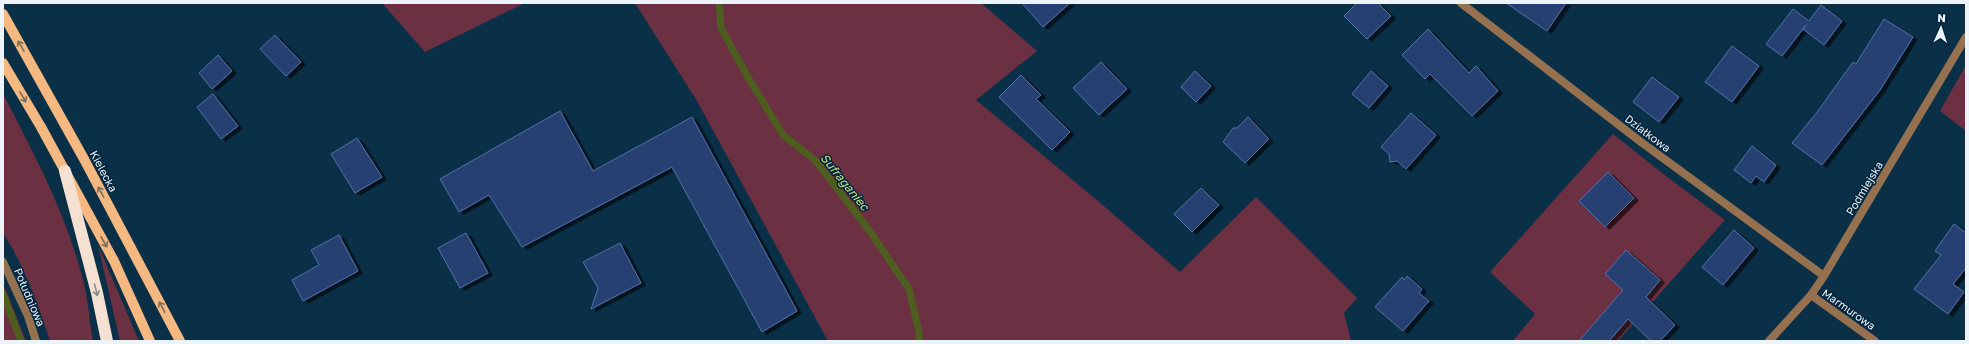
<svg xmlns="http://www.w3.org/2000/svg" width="1969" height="344" font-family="'Golos Text',sans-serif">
<defs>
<filter id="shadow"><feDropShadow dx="4.5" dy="2.5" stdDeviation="0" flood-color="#0009"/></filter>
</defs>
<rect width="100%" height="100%" fill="#0a3048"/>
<path fill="#6b3042" d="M382,3H525L425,52Z
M635,3H981L1037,51L976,100L1098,201L1180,272L1256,197L1357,298L1344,313L1351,341H828L697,101Z
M1966,65V131L1940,111Z
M3,94C36,157 71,223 86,293C89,309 90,325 93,341H50C38,305 24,265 3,233Z
M1613,134L1666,176L1725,220L1618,341H1513L1535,314L1490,272Z
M98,245L139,341H120Z
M3,286L5,288L26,341H3Z"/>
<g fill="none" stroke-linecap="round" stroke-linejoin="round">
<path stroke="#4e5e1f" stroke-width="7" d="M719,3L721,28L749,79L783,135L815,160L869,230L909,289L919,332V341
M3,294L21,341"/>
</g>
<path fill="#274171" stroke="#5070ac" filter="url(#shadow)" d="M1022,3H1070L1043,27Z
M1357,3H1378L1391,16L1367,39L1344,16Z
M1506,3H1566L1547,31Z
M1821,5L1842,21L1824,45L1803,29L1806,25L1782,56L1766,44L1793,9L1809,21Z
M1884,19L1913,37L1880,90L1822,165L1792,143L1818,111L1853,62L1856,64Z
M1428,29L1469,73L1476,66L1498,91L1472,116L1430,74L1425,79L1402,55Z
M275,35L301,62L286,76L260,49Z
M1732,46L1759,66L1732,102L1705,82Z
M218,55L232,71L212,89L199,73Z
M1101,62L1127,89L1099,115L1073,88Z
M1195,71L1211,86L1196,102L1181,87Z
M1371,71L1388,86L1369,108L1352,94Z
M1021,75L1041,95L1036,99L1070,132L1052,150L999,97Z
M1652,77L1679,97L1659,122L1633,102Z
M213,94L238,126L221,139L197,107Z
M560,111L593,171L692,117L797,311L762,332L672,167L522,247L489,195L459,212L440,179Z
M1411,113L1436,135L1406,169L1397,161L1390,162L1389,154L1381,147Z
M1248,117L1269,139L1245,163L1223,142L1233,128H1237Z
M357,138L382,177L355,193L331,154Z
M1752,146L1776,165L1764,182L1756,176L1751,183L1734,170Z
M1608,172L1634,198L1605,227L1579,201Z
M1201,188L1219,205L1192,232L1174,214Z
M1954,224L1966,233V268L1953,284L1964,292L1948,314L1914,289L1941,255L1935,251Z
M1734,230L1754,248L1723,285L1702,267Z
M466,233L488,273L460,288L438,248Z
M339,235L358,271L303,301L292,280L319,265L311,250Z
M620,243L641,283L591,309L598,288L583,262Z
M1626,250L1660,280L1646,297L1675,325L1660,341H1651L1628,319L1609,341H1579L1623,290L1605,274Z
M1407,276L1422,289L1419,293L1429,301L1403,331L1375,307L1402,277L1404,280Z"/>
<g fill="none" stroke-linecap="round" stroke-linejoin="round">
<path stroke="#967150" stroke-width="8" d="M1461,3L1641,142L1824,276
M3,262L28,316L36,341
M1811,295L1875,341
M1769,341L1811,295L1824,276L1966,37"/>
<path stroke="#f6b881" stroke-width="10" d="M3,14L84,159L180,341
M3,63L41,127L114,261L150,341"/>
<path stroke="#f4e1d1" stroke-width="12" d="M65,171L97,293L107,341"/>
</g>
<defs><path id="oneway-shaft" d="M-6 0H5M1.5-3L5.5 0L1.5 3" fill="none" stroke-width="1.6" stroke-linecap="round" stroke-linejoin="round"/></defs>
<g stroke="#7b6e5f">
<use href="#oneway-shaft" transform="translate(21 46) rotate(-120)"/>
<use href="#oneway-shaft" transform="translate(23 97) rotate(59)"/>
<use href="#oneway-shaft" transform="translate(101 192) rotate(-118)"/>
<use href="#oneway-shaft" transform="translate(104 242) rotate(61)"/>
<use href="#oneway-shaft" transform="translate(162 307) rotate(-118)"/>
</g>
<use stroke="#868c8e" href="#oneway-shaft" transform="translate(96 290) rotate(76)"/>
<g text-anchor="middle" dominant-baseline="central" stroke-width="3" stroke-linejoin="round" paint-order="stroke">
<g font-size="11" fill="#edf4f9" stroke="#00253d">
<text transform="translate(1648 133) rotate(37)">Działkowa</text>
<text transform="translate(104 171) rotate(62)">Kielecka</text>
<text transform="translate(1864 188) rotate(-59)">Podmiejska</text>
<text transform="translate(30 297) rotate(67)">Południowa</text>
<text transform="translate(1849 309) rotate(35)">Marmurowa</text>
</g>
<g font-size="12" font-style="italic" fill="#c6e086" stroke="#00253d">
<text transform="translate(845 182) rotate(51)">Sufraganiec</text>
</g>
</g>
<rect width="1969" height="344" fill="none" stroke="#edf4f9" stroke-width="8"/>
<g transform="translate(1941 28) rotate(3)" stroke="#00253d" stroke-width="3" paint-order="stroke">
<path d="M0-3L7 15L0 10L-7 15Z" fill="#edf4f9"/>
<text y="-6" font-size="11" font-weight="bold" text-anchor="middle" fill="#edf4f9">N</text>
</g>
</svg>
